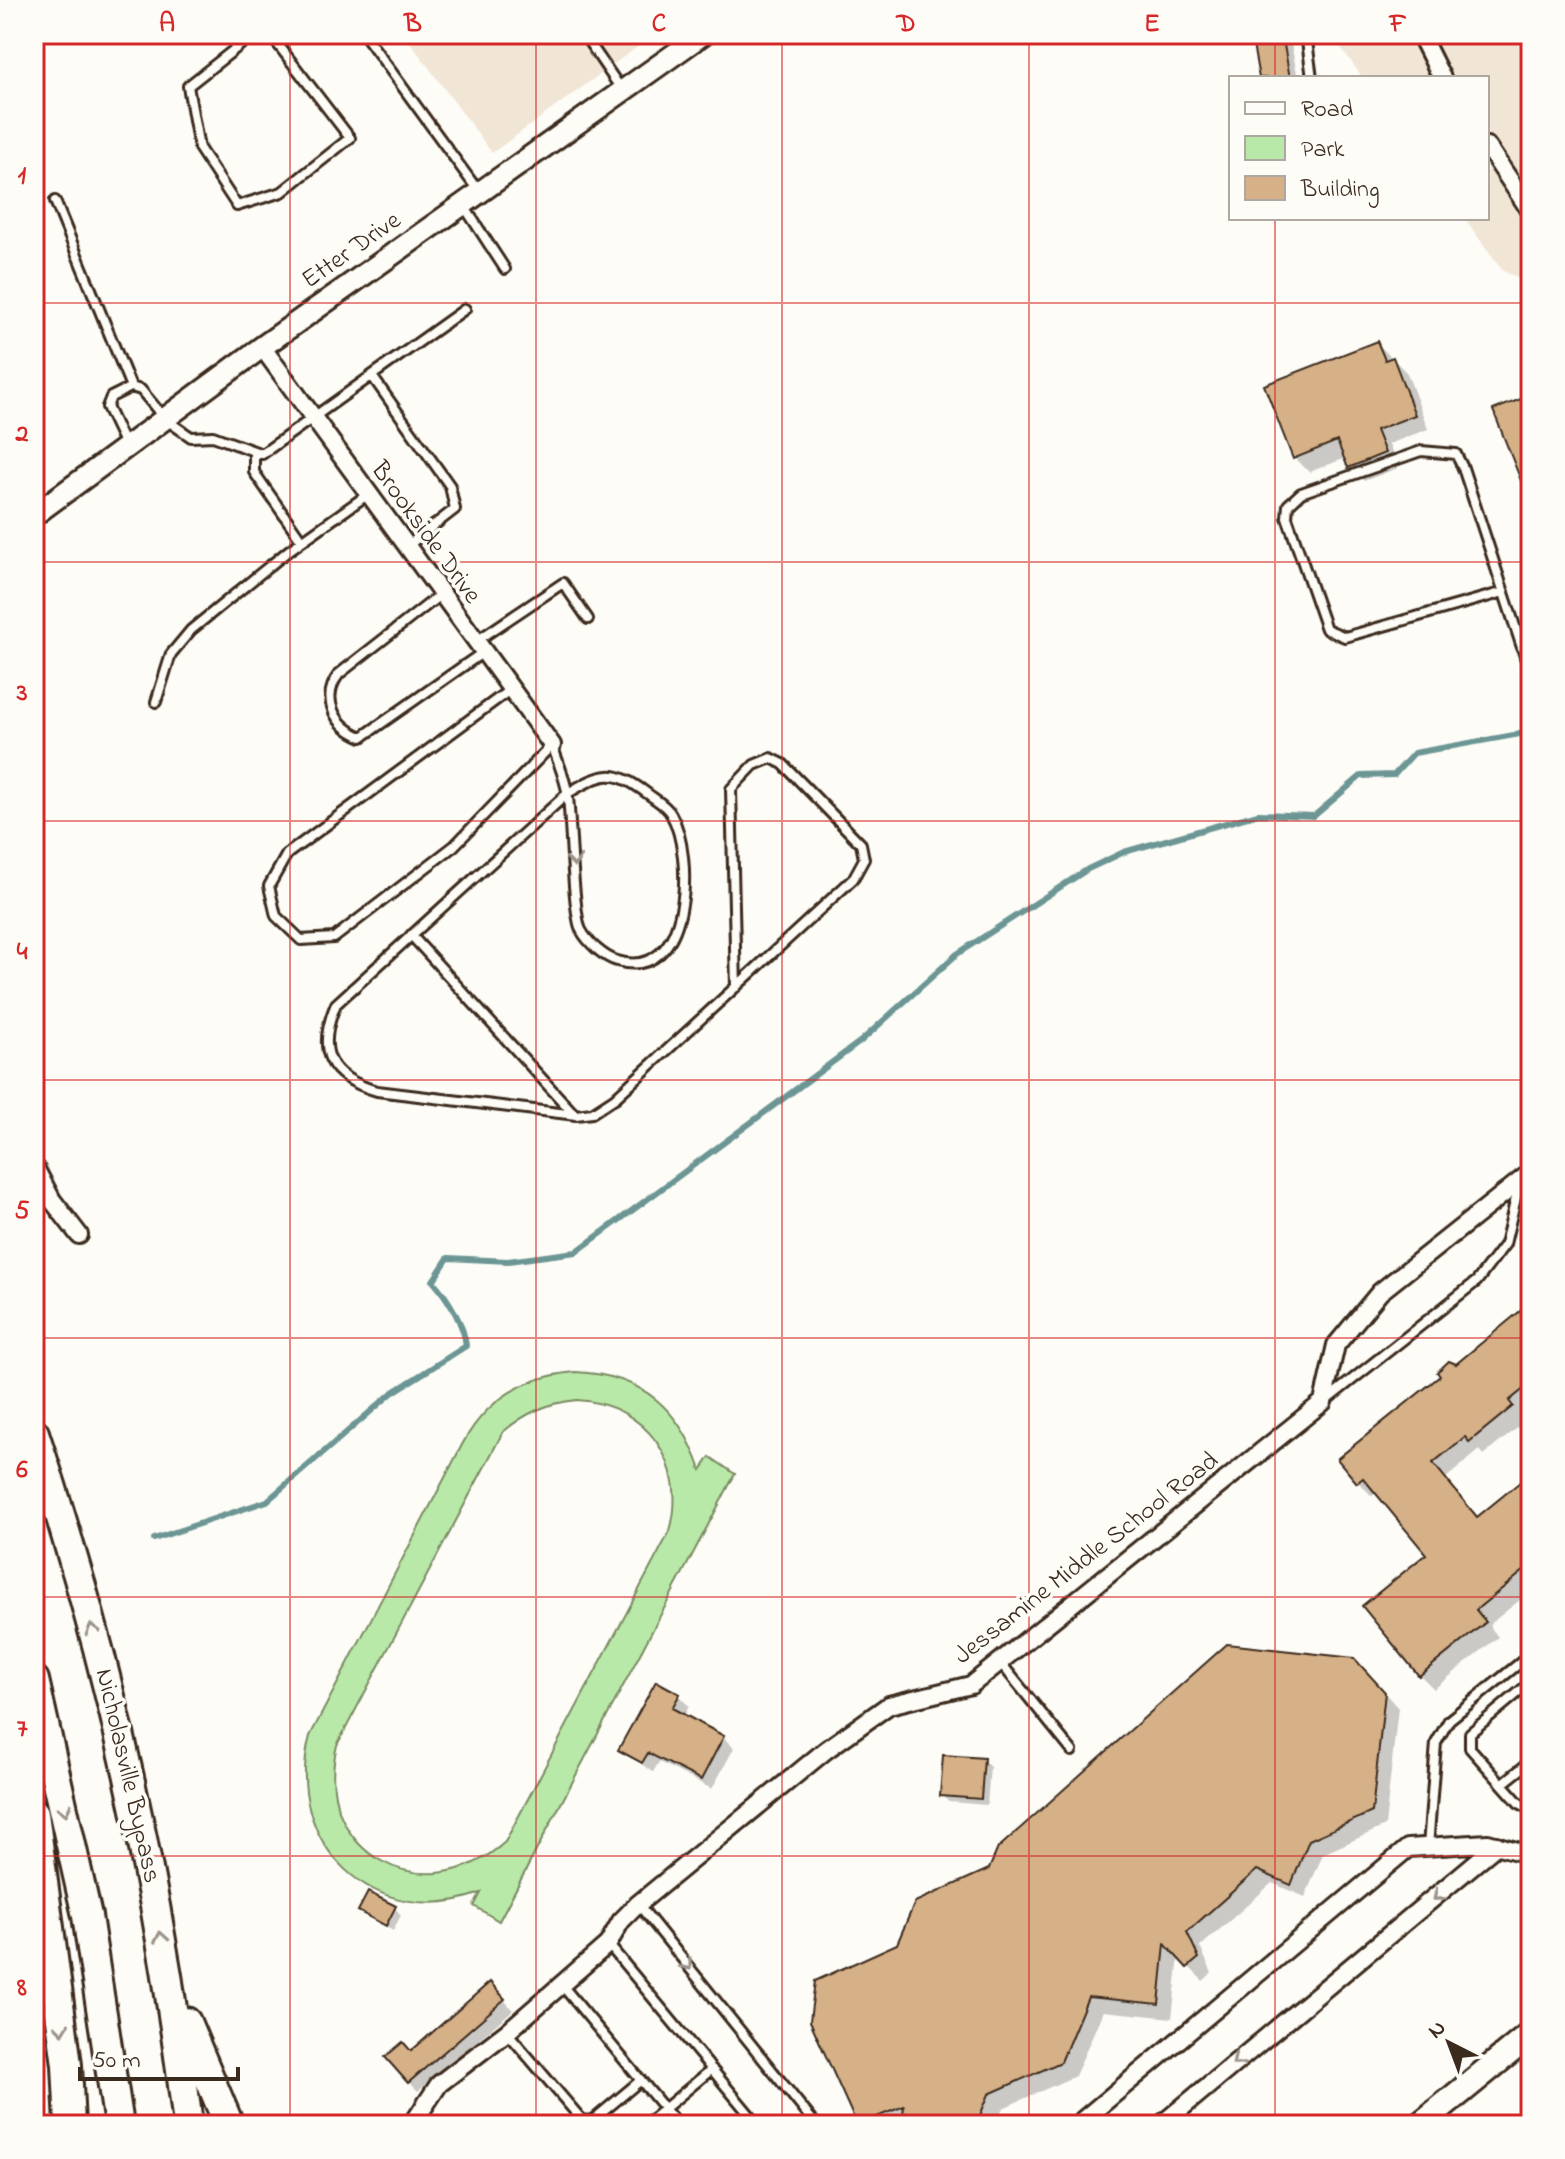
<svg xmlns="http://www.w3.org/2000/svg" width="1565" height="2159" font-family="'Indie Flower',sans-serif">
<rect width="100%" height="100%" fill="#fdfcf7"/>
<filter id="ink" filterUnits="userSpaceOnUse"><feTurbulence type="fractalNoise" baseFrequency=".0125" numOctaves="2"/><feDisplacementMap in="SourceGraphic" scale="16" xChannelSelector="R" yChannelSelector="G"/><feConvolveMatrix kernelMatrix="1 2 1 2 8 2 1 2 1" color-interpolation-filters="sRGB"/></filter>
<g filter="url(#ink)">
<path fill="#f1e5d5" d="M404,34H655L492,153Z
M1331,34H1531V283L1503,271L1464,218H1487V78H1363Z"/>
<path fill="#b9e9a8" stroke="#7a8a63" stroke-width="2" fill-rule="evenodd" d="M576,1372C643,1375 680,1409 701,1470L710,1457L735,1474L499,1921L474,1906L481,1893C375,1933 282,1843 310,1736L463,1443C487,1399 526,1376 576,1372ZM577,1400C646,1404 689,1464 670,1531L505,1842C425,1914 311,1853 337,1745L503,1432C525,1413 547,1403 577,1400Z"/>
<path fill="#0003" d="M1253,34H1289L1298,78H1261Z
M1377,343L1407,373L1428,429L1389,444L1398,468L1364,481L1346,458L1309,472L1294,458Z
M1531,1305V1408L1522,1416L1526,1421L1484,1455L1480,1450L1446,1478L1478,1518L1531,1476V1591L1489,1625L1498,1637L1434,1689L1420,1675L1429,1555L1377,1492L1372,1496L1358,1482L1456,1366Z
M1368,1674L1398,1708L1385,1826L1323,1854L1305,1897L1272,1883L1200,1947L1212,1973L1203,1981L1179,1957L1172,2018L1103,2011L1075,2076L1003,2108L996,2125H859L812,2020L991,1870Z
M679,1696L689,1706L684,1716L723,1737L734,1748L712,1789L659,1762L653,1772L621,1750Z
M983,1760L990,1767L987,1805L949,1802L942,1796Z
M395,1908L401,1915L393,1931L360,1911Z
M499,1994L513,2010L418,2091L409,2082L411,2053Z
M494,2119L500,2125H487Z"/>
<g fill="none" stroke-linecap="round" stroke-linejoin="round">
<path stroke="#6c9694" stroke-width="6" d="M154,1539L267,1501L392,1393L466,1346C464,1324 448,1298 433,1281L448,1258L508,1261L576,1252L861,1041L957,954L1088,869L1124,852L1258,814L1314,816L1361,776L1394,775L1414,753L1531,732"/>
</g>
<path fill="#d6b087" stroke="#3b2a1e" stroke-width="2" d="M1251,34H1282L1290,78H1259Z
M1377,341L1385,360L1393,357L1415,415L1376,430L1385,453L1348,468L1337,441L1293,459L1264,385Z
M1531,395V503H1530L1493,410Z
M1531,1302V1383L1509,1401L1513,1406L1469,1442L1465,1437L1433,1463L1477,1517L1531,1473V1565L1476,1610L1486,1622L1419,1676L1362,1606L1426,1554L1363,1478L1357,1483L1337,1459L1440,1376L1437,1372L1449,1361L1456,1364Z
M1227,1644L1354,1658L1385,1692L1372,1812L1309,1840L1291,1885L1257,1870L1187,1932L1199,1958L1187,1968L1165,1944L1159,2004L1088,1997L1061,2062L989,2094L976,2125H902L904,2106L857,2125L810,2021L815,1981L897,1944L915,1902L989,1869L998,1848Z
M656,1681L680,1694L672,1708L724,1736L701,1780L648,1753L642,1763L618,1750Z
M943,1755L984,1758L981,1799L940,1796Z
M368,1892L396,1906L386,1926L358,1911Z
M490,1982L505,1999L408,2083L385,2057L403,2042L411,2051Z"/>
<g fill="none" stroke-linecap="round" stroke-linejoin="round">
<defs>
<path id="service" d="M254,34L188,86L199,148L237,206L282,192L350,138L270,34
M364,34L479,192
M601,34L589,42L621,89
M1306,34L1312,78
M55,201L131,387
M464,206L505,269
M372,376L450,486L455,509L406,547
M126,447L107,407L111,397L131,387L141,390L165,419L191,437L213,436L262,454L465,309
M254,451V472L302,541
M1504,592L1345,637L1326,629L1287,517L1288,505L1301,493L1421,451L1456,454L1463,468L1531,675
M440,595L339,674C320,699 335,726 362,737L482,653
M475,642L563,583L588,619
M511,689L287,854L269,886L276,916L301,940L334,938L454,846L552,745C558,762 566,780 568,797C571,822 573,914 581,930C588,943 604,957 617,961C691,983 695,856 671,814C667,806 656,800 648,794C613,768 604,772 568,793L336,1004C316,1051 328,1077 377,1091L576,1115L592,1113L615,1098L853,879L864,859L861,844L783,764L771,758L754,765L731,789L736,987
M156,702L171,654L191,630L288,551L367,495
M411,935L575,1115
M1324,1402L1477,1281L1505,1244L1519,1185
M1000,1662L1072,1751
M1531,1682L1470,1733V1748L1519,1803L1531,1809
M1502,1784L1531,1761
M1428,1847L1436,1743L1449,1720L1531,1654
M639,1905L816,2125
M608,1944L758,2125
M561,1984L678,2125
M507,2032L582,2120L592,2121L641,2080
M645,2125L712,2069"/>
<path id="minor" d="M1420,34L1442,78
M1487,146L1531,212
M262,347L552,745
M34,1166L52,1200L79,1235
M412,2125L439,2084L507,2032L608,1944L621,1921L638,1904L826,1750L889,1705L971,1685L1323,1402L1336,1345L1380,1292L1531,1172
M1077,2125L1408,1848L1488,1843L1531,1855
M1161,2125L1497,1845"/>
<path id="tertiary" d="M34,515L262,347L703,34"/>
<path id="secondary" d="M1420,2125L1531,2034"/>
<path id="trunk" d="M34,1433C109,1658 160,1890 188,2125
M34,1680L87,1916L119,2125
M34,1813L67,2065L70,2125
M186,2022L229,2125"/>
</defs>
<use href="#service" stroke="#3b2a1e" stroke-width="14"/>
<use href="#minor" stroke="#3b2a1e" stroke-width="22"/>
<use href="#tertiary" stroke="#3b2a1e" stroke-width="26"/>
<use href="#secondary" stroke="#3b2a1e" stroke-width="30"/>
<use href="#trunk" stroke="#3b2a1e" stroke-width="34"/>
<use href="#service" stroke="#fdfcf7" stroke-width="8"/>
<use href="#minor" stroke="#fdfcf7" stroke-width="16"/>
<use href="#tertiary" stroke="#fdfcf7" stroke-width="20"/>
<use href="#secondary" stroke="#fdfcf7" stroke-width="24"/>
<use href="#trunk" stroke="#fdfcf7" stroke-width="28"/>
</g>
<defs><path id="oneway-chevron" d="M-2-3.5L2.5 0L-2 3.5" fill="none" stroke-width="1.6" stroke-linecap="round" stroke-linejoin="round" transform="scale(2)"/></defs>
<g stroke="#9c938a">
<use href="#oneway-chevron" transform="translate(574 861) rotate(85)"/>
<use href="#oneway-chevron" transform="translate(92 1629) rotate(-105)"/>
<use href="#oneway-chevron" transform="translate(65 1810) rotate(77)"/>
<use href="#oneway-chevron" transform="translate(1438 1896) rotate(140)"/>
<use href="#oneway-chevron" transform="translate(161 1937) rotate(-100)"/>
<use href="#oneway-chevron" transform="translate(687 1965) rotate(51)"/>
<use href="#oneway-chevron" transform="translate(62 2029) rotate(83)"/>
<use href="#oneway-chevron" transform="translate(1237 2061) rotate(140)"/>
</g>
</g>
<path fill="none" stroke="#d62828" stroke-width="2" stroke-opacity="0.55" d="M290,34V2125M536,34V2125M782,34V2125M1029,34V2125M1275,34V78M1275,218V2125M34,303H1531M34,562H1531M34,821H1531M34,1080H1531M34,1338H1531M34,1597H1531M34,1856H1531"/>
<g text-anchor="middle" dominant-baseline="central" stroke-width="7" stroke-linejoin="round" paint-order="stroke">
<g font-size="26" fill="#3b2a1e" stroke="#fdfcf7">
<text transform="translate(352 251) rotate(-35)">Etter Drive</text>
<text transform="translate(425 533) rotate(54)">Brookside Drive</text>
<text transform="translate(1087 1559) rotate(-38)">Jessamine Middle School Road</text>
<text transform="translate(127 1776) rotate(77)">Nicholasville Bypass</text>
</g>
</g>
<rect width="1565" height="2159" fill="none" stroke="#fdfcf7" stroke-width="88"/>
<rect x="1229" y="76" width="260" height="144" fill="#fdfcf7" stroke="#afa8a0" stroke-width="2"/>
<rect x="1245" y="102" width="40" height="12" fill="#fdfcf7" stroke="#afa8a0" stroke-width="2"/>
<text x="1301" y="116" font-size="24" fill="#3b2a1e">Road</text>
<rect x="1245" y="136" width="40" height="24" fill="#b9e9a8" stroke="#afa8a0" stroke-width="2"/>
<text x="1301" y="156" font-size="24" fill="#3b2a1e">Park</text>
<rect x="1245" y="176" width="40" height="24" fill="#d6b087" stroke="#afa8a0" stroke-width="2"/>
<text x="1301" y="196" font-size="24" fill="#3b2a1e">Building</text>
<g transform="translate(1449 2043) rotate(318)" stroke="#fdfcf7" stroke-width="6" paint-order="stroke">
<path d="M0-6L14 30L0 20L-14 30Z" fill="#3b2a1e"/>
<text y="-12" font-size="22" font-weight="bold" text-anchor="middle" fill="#3b2a1e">N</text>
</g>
<path d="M80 2067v12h158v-12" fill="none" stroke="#3b2a1e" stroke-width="4"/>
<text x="92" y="2067" font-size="24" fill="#3b2a1e" stroke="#fdfcf7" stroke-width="6" paint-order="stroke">50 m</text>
<rect x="44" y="44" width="1477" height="2071" fill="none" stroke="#d62828" stroke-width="3"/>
<g font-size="26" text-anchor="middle" font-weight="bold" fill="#d62828">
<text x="167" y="31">A</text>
<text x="413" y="31">B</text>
<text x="659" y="31">C</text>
<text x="906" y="31">D</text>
<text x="1152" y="31">E</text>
<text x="1398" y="31">F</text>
<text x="22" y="183">1</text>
<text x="22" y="441">2</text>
<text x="22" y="700">3</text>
<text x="22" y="959">4</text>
<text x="22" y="1218">5</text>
<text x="22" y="1477">6</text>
<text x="22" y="1736">7</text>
<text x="22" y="1995">8</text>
</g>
</svg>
